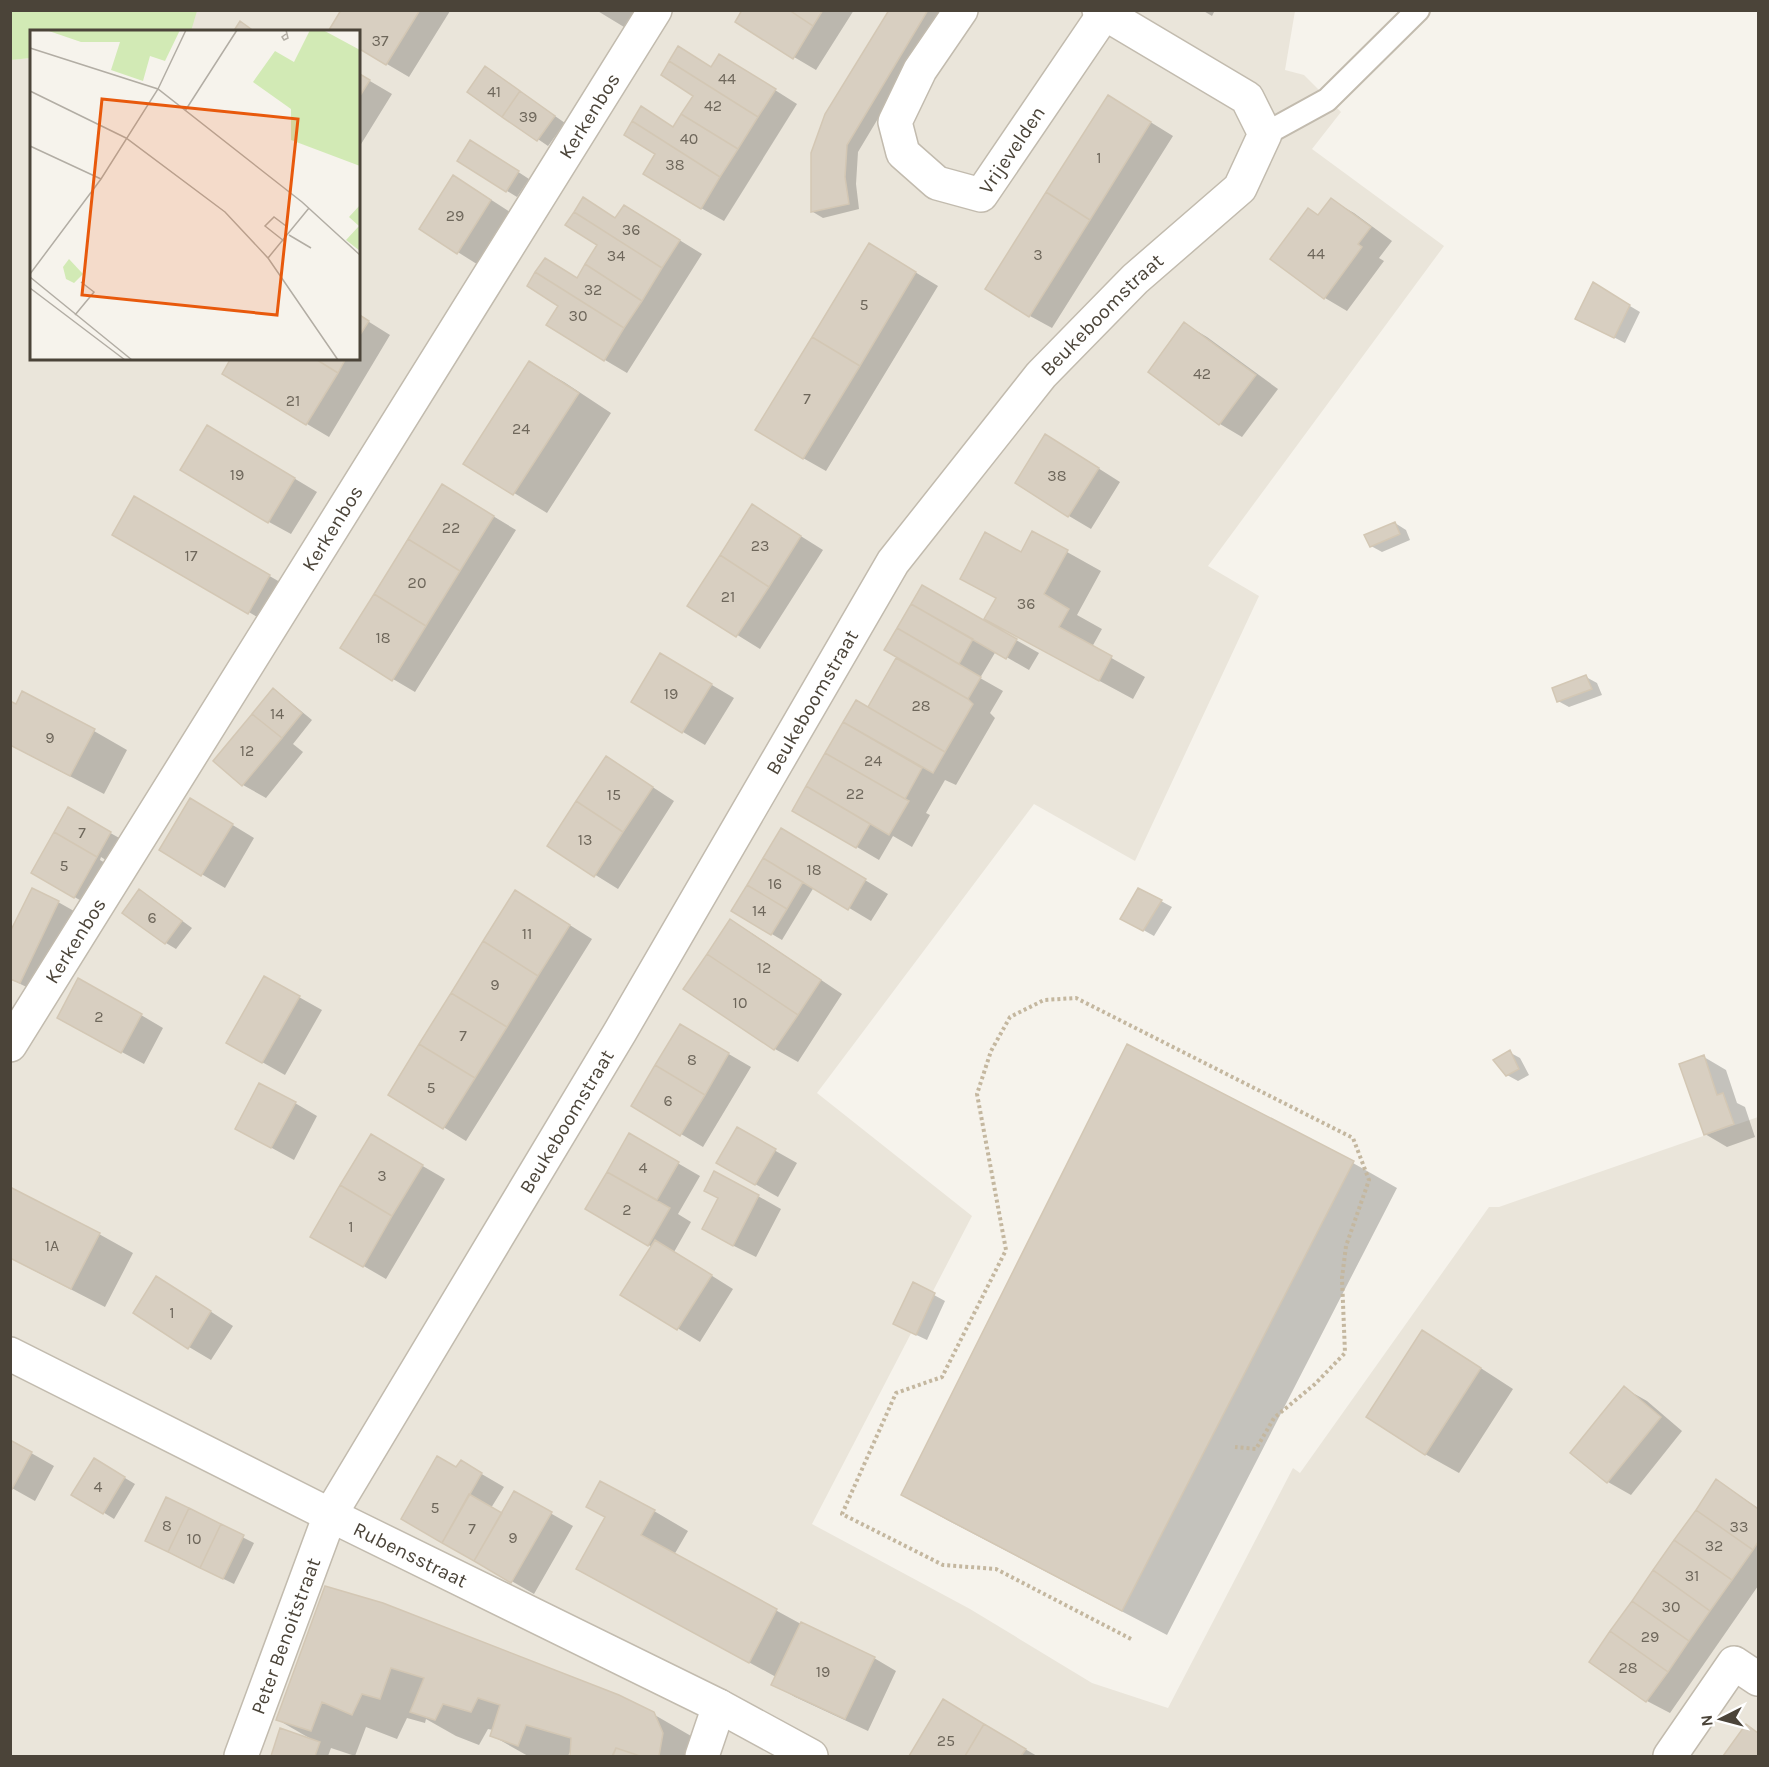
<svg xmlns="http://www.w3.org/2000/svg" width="1769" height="1767" font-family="Karla,sans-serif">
<rect width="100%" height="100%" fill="#f6f3ec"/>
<path fill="#eae5da" d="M194,11H1295L1285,70L1304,75L1341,112L1312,149L1444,246L1208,566L1259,596L1135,861L1034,804L817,1093L972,1216L812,1524L970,1609L1092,1683L1168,1708L1293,1468L1300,1473L1489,1207H1499L1758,1117V1756H11L10,60L31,58L32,358H358V32L190,31Z"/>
<path fill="#d2eab5" d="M10,11L11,10L197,11L191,31L32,32L31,58L11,60Z"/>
<path fill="#0003" d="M342,10L450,11L409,77L358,47V32Z
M596,10H635L624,27Z
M744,10H854L816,70L794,57Z
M891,10H943L858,152L856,184L859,209L823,218L813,212Z
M1202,10H1215L1212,16Z
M712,68L742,69L797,104L724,221L701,208L657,154L642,108L674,128Z
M358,74L392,94L358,149Z
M496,75L565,123L548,146L469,92Z
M1131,110L1173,136L1052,328L1030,316Z
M482,148L529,179L517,197L507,191Z
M476,190L513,214L480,266L421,229Z
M584,199L616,219L647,220L702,254L627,373L605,360L578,279L599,245Z
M1331,200L1354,213L1392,241L1379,258L1384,261L1347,311L1325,298L1309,210L1319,216Z
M892,258L938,286L826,471L803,458Z
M1593,284L1640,312L1625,343L1588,324Z
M358,315L390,335L329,437L307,424L233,358H358Z
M1185,324L1207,337L1278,389L1242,437L1220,424Z
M530,363L564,382L611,413L547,513L465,463Z
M230,440L317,492L291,534L269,522Z
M1068,449L1120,482L1091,529L1069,516Z
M135,498L292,589L271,625L114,534Z
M465,499L516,530L415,692L393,679Z
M753,506L823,550L760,649L689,605Z
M1395,523L1406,530L1410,540L1382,552L1371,546Z
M1033,533L1101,571L1077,615L1102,629L1092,647L1145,677L1133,699L1020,638L1021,554Z
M922,587L1039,653L1029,670L996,651L980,678L1003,691L990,713L995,718L956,785L945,780L926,813L930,815L912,847L893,836L879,860L794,810L856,702L868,709L898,658L886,650Z
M661,655L734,698L705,745L683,732Z
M1586,677L1597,683L1602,695L1569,707L1558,701Z
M274,690L284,697L312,720L293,744L303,752L266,798L243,785L215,761Z
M94,731L127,750L104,794L10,745Z
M628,771L674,801L618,889L549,846Z
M68,809L121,839L109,862L101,857L100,860L119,871L97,910L33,873Z
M213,813L254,838L225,888L161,850Z
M804,843L888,894L871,921L814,887L782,940L733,911Z
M150,897L192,928L176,949L166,943Z
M1161,901L1172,907L1154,936L1122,918Z
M58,902L81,915L43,995L10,979Z
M538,905L592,939L466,1141L390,1094Z
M731,921L753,934L842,994L798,1062L775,1049L685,989Z
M265,978L322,1010L285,1075L228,1043Z
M141,1015L163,1028L144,1064L81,1030Z
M703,1039L751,1067L703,1147L681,1134Z
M1128,1046L1353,1163L1397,1188L1167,1635L947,1520L903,1495Z
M1509,1052L1520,1058L1529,1075L1518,1081L1507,1075Z
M1704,1057L1726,1070L1737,1103L1745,1107L1755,1137L1727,1147L1705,1134Z
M295,1103L317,1116L294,1160L237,1129Z
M737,1129L797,1163L778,1197L718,1163Z
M629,1135L700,1176L678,1214L691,1222L674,1252L733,1289L700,1342L622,1294L652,1247L587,1209Z
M371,1136L445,1179L386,1279L312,1236Z
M758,1196L781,1209L756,1257L726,1242Z
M99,1234L133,1253L105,1307L10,1258Z
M914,1284L945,1301L927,1340L906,1330Z
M179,1291L233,1326L211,1360L189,1347Z
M1423,1332L1456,1352L1513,1389L1459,1473L1425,1454Z
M1624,1388L1647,1401L1682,1431L1631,1495L1608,1482L1572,1453Z
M10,1441L54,1466L35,1501L10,1487Z
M95,1460L135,1484L114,1519L74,1494Z
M461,1462L504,1487L491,1508L503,1515L515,1493L573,1526L534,1594L403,1519L457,1469Z
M1717,1481L1758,1508V1586L1670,1713L1647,1701L1591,1661Z
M167,1499L254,1543L234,1584L158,1547Z
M654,1511L688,1531L674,1555L801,1624L874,1658L896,1671L868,1731L795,1697L773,1684L776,1677L578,1569Z
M326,1588L653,1714L698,1740L705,1756H572V1748L568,1756H528L491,1735L493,1730L488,1729L479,1745L456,1736L426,1719L425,1723L407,1718L397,1739L366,1727L355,1756L331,1748L328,1756H272L281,1730L311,1740V1739L278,1720Z
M943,1701L1037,1756H910Z
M1747,1726L1758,1733V1756H1725Z"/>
<path fill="#d8cfc1" stroke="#d3c7b4" stroke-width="1.5" d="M341,10H420L386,65L358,48V32H331L329,30Z
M742,10H789L813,26L793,59L735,22Z
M789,10H823L813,26Z
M889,10H928L847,145L845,177L849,204L811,212V153L825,114Z
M240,21L255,32H233Z
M678,46L711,67L719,54L776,89L758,117L669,61Z
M669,61L758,117L738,149L681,114L693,96L661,75Z
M485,66L520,91L502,117L467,92Z
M358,73L370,80L358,99Z
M520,91L555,116L537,141L502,117Z
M1108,95L1151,122L1090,220L1046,192Z
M641,106L673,127L681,114L738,149L720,177L632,121Z
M632,121L720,177L701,209L643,174L655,154L624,135Z
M470,140L519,171L506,192L457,161Z
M453,175L491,200L457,254L419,229Z
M1046,192L1090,220L1029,317L985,289Z
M583,197L615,218L624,205L680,240L662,268L574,212Z
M1331,198L1371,227L1358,244L1362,247L1324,299L1270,259L1308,208L1318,215Z
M574,212L662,268L642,301L585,264L597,245L565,225Z
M869,243L916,272L860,366L812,337Z
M545,258L577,278L585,264L642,301L624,328L535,272Z
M535,272L624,328L604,361L546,325L558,306L527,286Z
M1593,282L1630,305L1614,338L1575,319Z
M358,314L369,321L358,338Z
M1184,322L1256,375L1219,425L1148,372Z
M812,337L860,366L803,459L755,430Z
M231,358H314L338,373L306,425L222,374Z
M314,358H346L338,373Z
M529,361L579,393L513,495L463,464Z
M207,425L295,478L268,523L180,470Z
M1045,434L1099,468L1068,517L1015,483Z
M442,484L494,516L460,571L408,539Z
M134,496L270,575L248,614L112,535Z
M752,504L801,536L769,587L720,555Z
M1395,522L1400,534L1370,547L1364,535Z
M1032,531L1068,550L1044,594L1069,609L1059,627L1112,656L1099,681L984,619L996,598L960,579L985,532L1021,552Z
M408,539L460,571L426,626L374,594Z
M720,555L769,587L736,637L687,606Z
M922,585L1017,639L1006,659L911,604Z
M374,594L426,626L392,681L340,648Z
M911,604L973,639L959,664L897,628Z
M897,628L981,677L968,699L884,650Z
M660,653L712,684L682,733L631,702Z
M896,658L968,699L973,704L945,752L868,707Z
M1586,675L1592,689L1557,702L1552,688Z
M273,688L302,713L282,738L252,714Z
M22,691L95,729L70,776L10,745V701L16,704Z
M856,700L945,752L933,773L843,722Z
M252,714L282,738L242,786L213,761Z
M843,722L922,768L905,799L825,753Z
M825,753L909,801L889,835L806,786Z
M606,756L653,787L623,832L576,801Z
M806,786L870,824L856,848L792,811Z
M190,798L233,824L201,876L159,850Z
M576,801L623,832L594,877L547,846Z
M68,807L111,832L97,857L54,832Z
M781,828L866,879L848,910L763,858Z
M54,832L97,857L74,898L31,873Z
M763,858L803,882L787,909L747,885Z
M747,885L787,909L771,935L731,911Z
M32,888L59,901L20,983L10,979V932Z
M1138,888L1162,900L1143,931L1120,919Z
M139,889L182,921L165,944L122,913Z
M515,890L570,925L538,976L483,941Z
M730,919L821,980L798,1015L707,954Z
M483,941L538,976L507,1027L451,993Z
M707,954L798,1015L774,1050L683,989Z
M264,976L300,996L262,1063L226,1043Z
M78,978L142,1014L121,1053L57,1018Z
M451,993L507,1027L475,1078L419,1044Z
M680,1024L729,1053L705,1095L655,1065Z
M419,1044L475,1078L443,1129L388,1095Z
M1127,1044L1354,1161L1122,1611L901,1495Z
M1510,1050L1519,1069L1506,1076L1493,1060Z
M1704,1055L1717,1095L1723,1093L1734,1124L1704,1135L1679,1064Z
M655,1065L705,1095L680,1136L631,1106Z
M259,1083L296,1102L271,1148L235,1129Z
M737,1127L776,1149L755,1185L716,1163Z
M629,1133L679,1162L657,1200L607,1172Z
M371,1134L423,1165L392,1216L340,1185Z
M714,1171L759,1195L733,1246L702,1229L718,1198L704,1191Z
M607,1172L670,1208L648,1246L585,1209Z
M340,1185L392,1216L363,1267L310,1237Z
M10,1187L100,1233L71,1289L10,1258Z
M655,1240L712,1275L677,1330L620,1295Z
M156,1276L211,1311L188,1349L133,1313Z
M913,1282L935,1293L916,1335L893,1324Z
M1422,1330L1481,1368L1425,1455L1366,1417Z
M1624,1386L1661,1417L1607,1483L1570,1453Z
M10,1440L32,1452L12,1489L10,1488Z
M437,1456L456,1467L461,1460L482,1473L442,1543L401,1519Z
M94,1458L125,1477L103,1514L71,1495Z
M1716,1479L1758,1509V1542L1753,1550L1696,1510Z
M600,1481L655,1510L641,1535L777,1609L749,1663L576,1569L605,1517L586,1507Z
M514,1491L552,1512L511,1583L474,1561Z
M469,1494L502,1513L474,1561L442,1543Z
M166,1497L189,1508L168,1552L145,1541Z
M189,1508L221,1524L200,1568L168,1552Z
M1696,1510L1753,1550L1732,1580L1674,1540Z
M221,1524L244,1535L223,1579L200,1568Z
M1674,1540L1732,1580L1710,1611L1653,1570Z
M1653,1570L1710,1611L1689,1641L1632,1601Z
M325,1586L383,1603L619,1695L654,1712L663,1733L659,1756H640L616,1748L612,1756H570L571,1738L526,1725L518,1746L490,1736L500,1705L478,1698L471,1712L443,1704L435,1720L410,1712L424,1678L391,1668L380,1699L362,1694L352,1715L322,1702L311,1731L276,1720Z
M1632,1601L1689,1641L1668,1672L1610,1631Z
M801,1622L875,1657L845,1719L771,1685Z
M1610,1631L1668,1672L1646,1702L1589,1662Z
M943,1699L984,1724L965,1756H909Z
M984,1724L1026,1749L1021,1756H965Z
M1746,1724L1758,1733V1756H1723Z
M280,1728L320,1742L315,1756H271Z
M616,1748L640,1756H613Z"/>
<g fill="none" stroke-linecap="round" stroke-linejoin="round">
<defs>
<path id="service" d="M1265,134L1327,100L1418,10"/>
<g id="minor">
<path id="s1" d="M961,10L920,70L895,122L903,153L937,183L981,195L1104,14"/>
<path id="s2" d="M10,1045L655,10"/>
<path id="s3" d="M10,1354L330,1515L719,1706L811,1756"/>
<path id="s4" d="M241,1756L330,1515L620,1032L893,562L1041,375L1135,279L1240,188L1265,134L1247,98L1099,10"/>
<path d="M702,1756L719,1706"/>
<path d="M1670,1756L1734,1663L1758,1679"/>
</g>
</defs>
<use href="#service" stroke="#c2bbae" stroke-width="26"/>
<use href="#minor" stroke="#c2bbae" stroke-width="36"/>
<path stroke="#c4b79f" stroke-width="4" stroke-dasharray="3 3" stroke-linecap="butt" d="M1131,1639L996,1569L943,1565L842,1514L896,1393L942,1377L1006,1250L977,1094L991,1051L1010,1017L1044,1000L1076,998L1353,1138L1369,1180L1346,1246L1342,1278L1345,1353L1315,1384L1274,1418L1256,1449L1235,1447"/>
<use href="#service" stroke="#fff" stroke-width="22"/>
<use href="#minor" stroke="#fff" stroke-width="33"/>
</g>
<g text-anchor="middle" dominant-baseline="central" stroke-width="6" stroke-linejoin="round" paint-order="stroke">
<g font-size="16" fill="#6e675b">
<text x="380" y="40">37</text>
<text x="727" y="78">44</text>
<text x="494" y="91">41</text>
<text x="713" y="105">42</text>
<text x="528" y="116">39</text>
<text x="689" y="138">40</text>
<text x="1099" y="157">1</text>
<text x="675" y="164">38</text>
<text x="455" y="215">29</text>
<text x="631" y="229">36</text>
<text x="1316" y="253">44</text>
<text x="1038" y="254">3</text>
<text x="616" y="255">34</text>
<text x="593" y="289">32</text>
<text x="864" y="304">5</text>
<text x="578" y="315">30</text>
<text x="1202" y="373">42</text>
<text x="807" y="398">7</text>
<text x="293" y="400">21</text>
<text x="521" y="428">24</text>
<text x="237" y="474">19</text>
<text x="1057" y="475">38</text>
<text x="451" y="527">22</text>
<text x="760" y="545">23</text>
<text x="191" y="555">17</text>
<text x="417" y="582">20</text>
<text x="728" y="596">21</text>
<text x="1026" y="603">36</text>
<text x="383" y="637">18</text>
<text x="671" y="693">19</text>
<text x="921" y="705">28</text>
<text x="277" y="713">14</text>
<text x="50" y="737">9</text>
<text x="247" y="750">12</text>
<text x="873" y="760">24</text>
<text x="855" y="793">22</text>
<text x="614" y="794">15</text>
<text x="82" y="832">7</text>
<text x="585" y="839">13</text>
<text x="64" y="865">5</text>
<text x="814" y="869">18</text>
<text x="775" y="883">16</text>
<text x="759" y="910">14</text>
<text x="152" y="917">6</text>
<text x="527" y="933">11</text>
<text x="764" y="967">12</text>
<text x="495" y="984">9</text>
<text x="740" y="1002">10</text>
<text x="99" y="1016">2</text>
<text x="463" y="1035">7</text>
<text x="692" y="1059">8</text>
<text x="431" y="1087">5</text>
<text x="668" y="1100">6</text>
<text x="643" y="1167">4</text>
<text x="382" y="1175">3</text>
<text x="627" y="1209">2</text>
<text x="351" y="1226">1</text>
<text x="52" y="1245">1A</text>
<text x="172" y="1312">1</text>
<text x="98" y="1486">4</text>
<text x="435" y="1507">5</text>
<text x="167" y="1525">8</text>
<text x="1739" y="1526">33</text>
<text x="472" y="1528">7</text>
<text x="513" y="1537">9</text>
<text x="194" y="1538">10</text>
<text x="1714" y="1545">32</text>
<text x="1692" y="1575">31</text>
<text x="1671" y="1606">30</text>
<text x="1650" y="1636">29</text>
<text x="1628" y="1667">28</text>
<text x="823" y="1671">19</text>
<text x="946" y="1740">25</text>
</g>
<g font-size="20" fill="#4b4439" stroke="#fff">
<text stroke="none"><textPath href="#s2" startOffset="1095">Kerkenbos</textPath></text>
<text stroke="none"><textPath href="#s1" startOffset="308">Vrijevelden</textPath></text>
<text stroke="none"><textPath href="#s4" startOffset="1688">Beukeboomstraat</textPath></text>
<text stroke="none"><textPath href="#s2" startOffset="609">Kerkenbos</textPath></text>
<text stroke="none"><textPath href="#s4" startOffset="1202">Beukeboomstraat</textPath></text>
<text stroke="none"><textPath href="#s2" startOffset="123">Kerkenbos</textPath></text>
<text stroke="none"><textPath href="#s4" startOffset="716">Beukeboomstraat</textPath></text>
<text stroke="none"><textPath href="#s3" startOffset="448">Rubensstraat</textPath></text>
<text stroke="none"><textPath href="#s4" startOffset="128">Peter Benoitstraat</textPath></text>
</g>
</g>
<g transform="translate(30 30)">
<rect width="330" height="330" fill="#f6f3ec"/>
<path d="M16,0H150L135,31L120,26L113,51L81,40L90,12H51ZM280,0H293L330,20V136L261,110V79L223,52L245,21L264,32ZM330,175V221L316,210L329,196L319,187ZM39,229L53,244L44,253L36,249L33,237Z" fill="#d2eab5"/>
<path fill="none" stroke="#b2ada4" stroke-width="1.5" d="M256,4L252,7L254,10L258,8L256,0M0,18L128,59L272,172L330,225M0,61L96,108L195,182L238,228L279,178M155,81L207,0M0,116L71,149M259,205L281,218M254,211L235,196L244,187L256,196M238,228L308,330M0,244L71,149L128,59L156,0M0,247L102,330M0,258L95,330M45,285L64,262L51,252"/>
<path fill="#e8590c" fill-opacity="0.15" stroke="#e8590c" stroke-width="3" d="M72,69L268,89L247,285L52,265Z"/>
<rect width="330" height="330" fill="none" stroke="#4b4439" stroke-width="3"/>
</g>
<rect width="1769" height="1767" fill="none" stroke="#4b4439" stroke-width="24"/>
<g transform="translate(1721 1719) rotate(264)" stroke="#ffffff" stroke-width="4.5" paint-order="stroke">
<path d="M0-4.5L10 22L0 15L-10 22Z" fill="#4b4439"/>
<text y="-9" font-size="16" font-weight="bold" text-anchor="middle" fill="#4b4439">N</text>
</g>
</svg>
